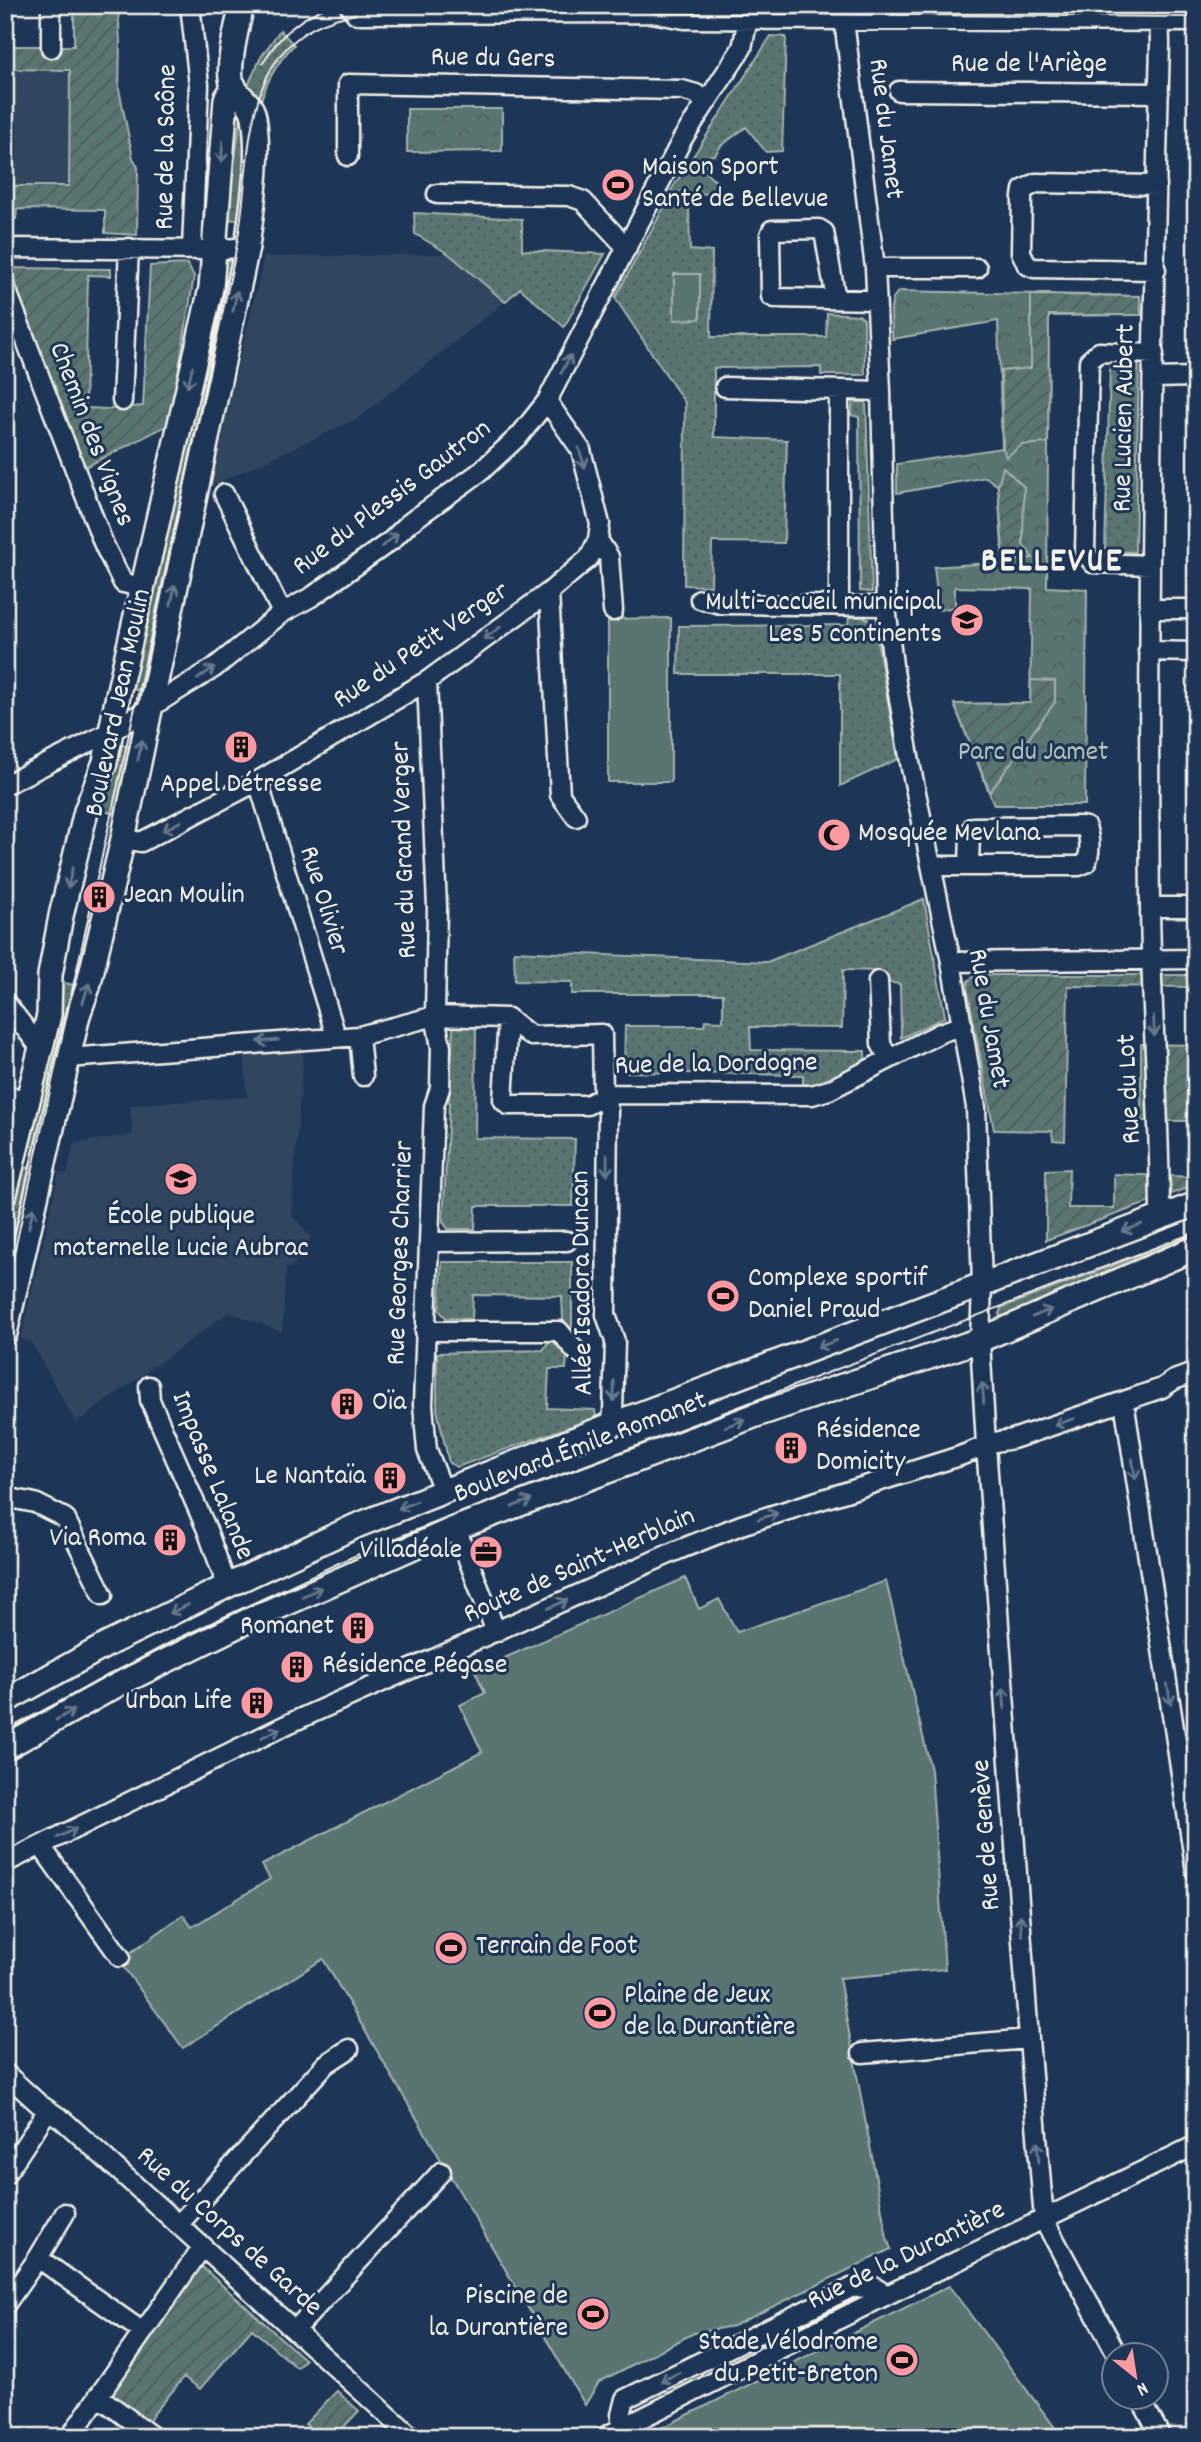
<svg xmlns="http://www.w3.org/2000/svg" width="1201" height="2442" font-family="Dekko,sans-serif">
<defs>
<pattern id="grass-dots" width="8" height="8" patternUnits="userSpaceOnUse" patternTransform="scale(1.75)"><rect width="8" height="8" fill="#5a7471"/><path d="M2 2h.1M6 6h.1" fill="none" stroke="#515c59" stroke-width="1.8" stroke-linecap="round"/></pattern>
<pattern id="park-crowns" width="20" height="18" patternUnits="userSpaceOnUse" patternTransform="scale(1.75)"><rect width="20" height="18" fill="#5a7471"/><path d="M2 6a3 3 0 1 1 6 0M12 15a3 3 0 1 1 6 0" fill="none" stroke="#515c59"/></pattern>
<pattern id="garden-furrows" width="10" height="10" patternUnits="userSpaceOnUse" patternTransform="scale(1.75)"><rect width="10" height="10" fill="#5a7471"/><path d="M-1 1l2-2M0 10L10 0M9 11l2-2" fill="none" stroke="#515c59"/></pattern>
</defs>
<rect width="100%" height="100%" fill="#1d3557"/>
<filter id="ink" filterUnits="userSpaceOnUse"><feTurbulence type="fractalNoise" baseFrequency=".0143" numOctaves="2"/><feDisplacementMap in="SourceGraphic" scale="14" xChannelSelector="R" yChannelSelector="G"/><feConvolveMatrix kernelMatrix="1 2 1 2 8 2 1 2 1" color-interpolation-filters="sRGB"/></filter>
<g filter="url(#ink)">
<path fill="#33445e" d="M5,69L70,70L69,186H5Z
M449,254L505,302L357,419L209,487L264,257Z
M304,1044L291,1214L310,1236L308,1254L286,1270L282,1332L229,1312L76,1423L31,1342L21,1339L59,1172L67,1174L74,1143L133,1135L130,1105L247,1097L244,1049Z"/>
<path fill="url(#grass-dots)" stroke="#a7b2ac" stroke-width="2" d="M280,30L294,45C275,64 264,85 258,112L248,85L261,57Z
M771,36L786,37L782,151L766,152L746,127L721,146L715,155L707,156C703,168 706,177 718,182L712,194L670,192Z
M242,108L247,119V221L227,219Z
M665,205L689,207L690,250L712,252L711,337H826L827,313L859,315L864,319L865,375H821V367L714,368V437L787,440L784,543L712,542L711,586L684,585L685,403L615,298Z
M414,213L522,219V250L605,254L564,327L520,288L505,302L449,254L415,234Z
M222,259L238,262L202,425L187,421Z
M1110,365H1139L1135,552L1105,551Z
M853,402H866L872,592L860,591L859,417L851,415Z
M185,428L201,432L142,691L126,688Z
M849,617H864L874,622L898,759L840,786V674H678L679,626L848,625Z
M114,743L130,747L125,769L122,815L92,809Z
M924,899L945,1017L901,1038L900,984L886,982L880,971L843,970L842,1028L750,1027L751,1050L865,1051V1062L820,1086L803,1088V1075L624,1072L625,1026H704L705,1020L723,1021V994H572V982L515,981L514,951L767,962Z
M55,981L83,987L40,1148L25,1145Z
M453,1026L476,1027L475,1138L575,1139L573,1206H476L475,1229H448L443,1222Z
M20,1166L36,1169L5,1306V1233Z
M1196,1234V1239L1004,1319L999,1315L1001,1308Z
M442,1262H572V1330L563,1320L562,1296L473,1295L472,1319L446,1318L439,1310Z
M551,1338L567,1357L566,1369H549L547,1408L595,1410L596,1417L457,1467L449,1463L437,1410V1353L543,1350Z"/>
<path fill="url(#park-crowns)" stroke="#a7b2ac" stroke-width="2" d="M407,109H502V151L407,152Z
M899,291L1140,296L1141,315L1049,316L1047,587L1087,589L1085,805H994L954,704L1030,703L1032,589L955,587V607L939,610L934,567L1003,562L998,486L986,477L897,493V464L1002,448L998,321L892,339C893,324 886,301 899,291Z"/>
<path fill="url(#garden-furrows)" stroke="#a7b2ac" stroke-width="2" d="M5,5H13V46H74V5H118L120,42L119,89L133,158L138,167L137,235L105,233V210L17,209L16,219H5V186H69L70,70L5,69Z
M187,264L194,276L170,424L81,469L5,273V268L111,269V276L88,275L85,408L108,409L143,406L150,266Z
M1031,295L1140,296L1141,315H1049L1048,443L1022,445L1006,457L1003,448L1001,371L1031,368Z
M1003,467L1024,487L1023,544L1033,558L1004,562L998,486Z
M1031,680L1055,681V702L990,792L954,704L1030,703Z
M976,975H1196V987L1068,986L1065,1141L1053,1140L1052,1131L994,1130L967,987L968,981Z
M1141,1044L1196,1045V1121H1141Z
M1069,1169L1068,1208H1114V1174L1196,1177V1185L1046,1240V1170Z
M201,2266L305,2360L297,2368L252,2329L200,2389L184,2377L147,2422L114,2397L112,2389Z
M337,2391L359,2411L334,2437H323L305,2424Z"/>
<path fill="#5a7471" stroke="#a7b2ac" stroke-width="2" d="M674,274H700V319L674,320Z
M671,618V782H608V619Z
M685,1578L699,1609L719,1599L737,1632L886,1581L931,1770L945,1969L839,1978L887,2238L891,2249L733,2326L694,2333L599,2382L585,2405L323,1959L183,2048L119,1961L183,1915L192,1927L270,1879L262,1865L482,1752L460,1705L485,1693L475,1671Z
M949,2286L1062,2437H652L649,2434Z"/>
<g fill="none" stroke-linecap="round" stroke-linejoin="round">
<defs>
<path id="minor" d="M51,5V48
M190,5L199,85L192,248
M349,5L356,14L652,13L684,19L1196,22
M842,5L875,268L881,391L886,606L893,665L911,768L951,962L976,1107L982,1285L980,1340L986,1445L1029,2039L1044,2220L1117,2354
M1159,5L1160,44C1152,331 1147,618 1150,905C1151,1009 1160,1113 1160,1218
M899,91L1159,93
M348,156V84L682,90L696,94L706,103
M437,194L569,196L583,201L627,248
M5,248L214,250L247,247
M875,268H977
M1156,270L1034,268L1027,265L1021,252L1022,197L1023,190L1036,183L1157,185
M5,286L104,545L123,583L142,587
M836,299L824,232L819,229L772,230L770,235L771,296L775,298L876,300
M1154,378L1196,377
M725,387L881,391
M122,401L129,248
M224,494L282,613
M598,540L609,557L613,611
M1150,565L1093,563L1085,553L1089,361L1099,352L1154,354
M549,592L560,795L576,817
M700,599L721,604L886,606
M839,606V390
M1149,609H1196
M1148,651L1196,652
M427,681L437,907L435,1016L441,1047L440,1088L434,1106L423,1405L427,1450L443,1490
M258,781L336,1036
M5,785L112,731L214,668L282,613L313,596L392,540L409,523L480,472L520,435L547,401L683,138L742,48L748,19
M123,839L141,842L258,781L427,681L549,592L589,558L598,540L600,524L581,450L547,401
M931,866H1079L1086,863C1091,853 1090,838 1086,827L1081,826L973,827L970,833L969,866
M1150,907H1196
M951,962L1196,959
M878,981L881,1044L889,1059
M5,1002L35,1041L42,1044
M508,1018L503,1100L508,1105H587L603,1097L608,1110L606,1315L615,1341L613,1412L611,1425
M359,1036L363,1076
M68,1058L359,1036L435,1016L508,1018L531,1036L602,1034L603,1097L611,1094L812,1095L829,1090L940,1033L963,1025
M5,1095L29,1101
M429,1242L567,1241
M425,1331H559L576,1351
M149,1386L150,1400L207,1530L227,1586
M1124,1401L1196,1872
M5,1497L35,1503L65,1518L103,1595
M456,1528L496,1632
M41,1846L120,1957
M5,1863L290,1723L678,1550L741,1525L960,1456L995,1442L1013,1439L1162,1388L1174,1380L1196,1372
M862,2053L1029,2039
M5,2073L39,2104L63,2120L412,2437
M5,2175L48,2110
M178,2225L326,2064L349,2049
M38,2258L143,2332
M5,2305L38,2258L65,2213
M296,2329L441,2172
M98,2396L153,2437
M1139,2396L1161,2437
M621,2428V2415L625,2399L851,2288L874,2287L887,2295
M70,2437L203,2246
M604,2437L887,2295L1196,2145"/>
<path id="major" d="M5,1193L49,1015L50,975L61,916L86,811L105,762L119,690L211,288L226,99L234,86
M5,1333L68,1058L78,1015L88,987L123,839L247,247C252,207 261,157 254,117C251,101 239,98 233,86C225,68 238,24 242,5
M5,1701L110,1643L227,1586L356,1526L611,1425L1196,1204
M5,1748L115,1686L245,1622L456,1528L759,1414L980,1340L1196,1248"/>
</defs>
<use href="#minor" stroke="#f4f1e8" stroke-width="23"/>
<use href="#major" stroke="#f4f1e8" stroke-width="28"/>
<use href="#minor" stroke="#1d3557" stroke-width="18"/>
<use href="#major" stroke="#1d3557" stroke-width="23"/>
<path stroke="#f4f1e8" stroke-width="2" d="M652,13L1196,17
M263,63C279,35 301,16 332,5
M5,1294L233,265C238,240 242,216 244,190C252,108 259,31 356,14
M5,1731L177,1639L343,1561L411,1532L1196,1232"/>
</g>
<defs><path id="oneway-shaft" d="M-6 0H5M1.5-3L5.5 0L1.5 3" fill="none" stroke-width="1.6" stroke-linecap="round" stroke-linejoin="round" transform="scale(1.75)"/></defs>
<g stroke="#68778a">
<use href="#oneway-shaft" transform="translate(222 152) rotate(94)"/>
<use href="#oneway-shaft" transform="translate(235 301) rotate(-78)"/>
<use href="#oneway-shaft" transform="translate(566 364) rotate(-62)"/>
<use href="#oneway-shaft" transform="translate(190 377) rotate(103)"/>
<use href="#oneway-shaft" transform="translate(582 458) rotate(72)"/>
<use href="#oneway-shaft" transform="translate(390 540) rotate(-40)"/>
<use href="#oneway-shaft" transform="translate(173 595) rotate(-78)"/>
<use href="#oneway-shaft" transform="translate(492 633) rotate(144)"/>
<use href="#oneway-shaft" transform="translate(206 673) rotate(-36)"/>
<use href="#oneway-shaft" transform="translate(140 750) rotate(-78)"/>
<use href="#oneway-shaft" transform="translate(172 826) rotate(153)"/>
<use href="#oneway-shaft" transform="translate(70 878) rotate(103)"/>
<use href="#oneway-shaft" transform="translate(86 993) rotate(-72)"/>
<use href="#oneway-shaft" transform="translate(1154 1026) rotate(87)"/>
<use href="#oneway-shaft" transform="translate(268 1041) rotate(175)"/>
<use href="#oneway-shaft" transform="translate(607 1165) rotate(91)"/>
<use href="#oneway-shaft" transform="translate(31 1218) rotate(-77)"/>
<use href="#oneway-shaft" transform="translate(1132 1228) rotate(159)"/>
<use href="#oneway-shaft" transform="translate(1042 1313) rotate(-23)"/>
<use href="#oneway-shaft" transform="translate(827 1344) rotate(159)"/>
<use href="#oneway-shaft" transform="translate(614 1391) rotate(91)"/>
<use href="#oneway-shaft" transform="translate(983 1393) rotate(-94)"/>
<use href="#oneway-shaft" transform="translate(1064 1422) rotate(161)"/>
<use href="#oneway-shaft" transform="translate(735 1423) rotate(-21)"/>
<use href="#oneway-shaft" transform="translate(1134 1469) rotate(81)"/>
<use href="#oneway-shaft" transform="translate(522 1503) rotate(-21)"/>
<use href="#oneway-shaft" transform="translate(408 1505) rotate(158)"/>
<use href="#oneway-shaft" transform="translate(768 1516) rotate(-18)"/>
<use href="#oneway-shaft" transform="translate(312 1592) rotate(-24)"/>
<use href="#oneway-shaft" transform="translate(558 1604) rotate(-24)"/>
<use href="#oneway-shaft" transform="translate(179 1609) rotate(154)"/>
<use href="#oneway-shaft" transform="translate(1169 1694) rotate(81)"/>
<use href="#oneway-shaft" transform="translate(1004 1698) rotate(-94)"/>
<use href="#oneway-shaft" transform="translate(65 1715) rotate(-30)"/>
<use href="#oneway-shaft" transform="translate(271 1733) rotate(-26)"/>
<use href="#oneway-shaft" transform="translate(67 1833) rotate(-26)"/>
<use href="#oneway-shaft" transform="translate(1021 1925) rotate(-94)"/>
<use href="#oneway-shaft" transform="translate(1038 2152) rotate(-95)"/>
<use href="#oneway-shaft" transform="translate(670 2377) rotate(154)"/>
</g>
</g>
<defs>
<symbol id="stadium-disc" viewBox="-11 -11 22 22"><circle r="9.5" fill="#ff9aa2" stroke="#1d3557"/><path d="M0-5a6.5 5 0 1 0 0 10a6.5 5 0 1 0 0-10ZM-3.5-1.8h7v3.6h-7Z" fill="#111"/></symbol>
<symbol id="school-disc" viewBox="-11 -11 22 22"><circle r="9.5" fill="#ff9aa2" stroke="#1d3557"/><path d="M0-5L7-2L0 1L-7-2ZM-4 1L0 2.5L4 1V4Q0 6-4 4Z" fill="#111"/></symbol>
<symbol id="building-disc" viewBox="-11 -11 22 22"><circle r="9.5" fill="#ff9aa2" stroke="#1d3557"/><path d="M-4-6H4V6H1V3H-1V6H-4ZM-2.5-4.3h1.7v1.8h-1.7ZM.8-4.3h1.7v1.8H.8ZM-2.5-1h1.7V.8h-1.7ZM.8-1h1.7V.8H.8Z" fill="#111"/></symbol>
<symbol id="mosque-disc" viewBox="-11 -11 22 22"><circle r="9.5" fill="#ff9aa2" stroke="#1d3557"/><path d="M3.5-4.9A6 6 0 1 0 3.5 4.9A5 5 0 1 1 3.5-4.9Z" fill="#111"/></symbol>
<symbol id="office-disc" viewBox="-11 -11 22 22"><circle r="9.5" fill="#ff9aa2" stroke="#1d3557"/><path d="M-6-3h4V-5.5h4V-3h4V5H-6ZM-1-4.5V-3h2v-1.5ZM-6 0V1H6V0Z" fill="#111"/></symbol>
</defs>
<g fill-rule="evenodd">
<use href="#stadium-disc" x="599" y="166" width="38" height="38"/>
<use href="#school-disc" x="948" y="601" width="38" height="38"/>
<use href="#building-disc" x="222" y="728" width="38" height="38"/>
<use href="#mosque-disc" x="815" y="816" width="38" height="38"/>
<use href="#building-disc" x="80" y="878" width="38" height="38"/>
<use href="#school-disc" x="162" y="1160" width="38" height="38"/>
<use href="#stadium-disc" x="704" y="1277" width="38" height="38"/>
<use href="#building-disc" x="328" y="1385" width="38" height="38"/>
<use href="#building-disc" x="772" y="1429" width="38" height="38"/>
<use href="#building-disc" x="371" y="1459" width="38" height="38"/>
<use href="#building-disc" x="151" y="1521" width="38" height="38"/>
<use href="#office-disc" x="467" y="1533" width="38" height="38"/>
<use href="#building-disc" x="339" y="1609" width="38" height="38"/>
<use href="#building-disc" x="278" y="1648" width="38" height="38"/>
<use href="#building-disc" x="238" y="1684" width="38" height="38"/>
<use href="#stadium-disc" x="432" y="1929" width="38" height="38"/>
<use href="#stadium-disc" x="581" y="1994" width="38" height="38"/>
<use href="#stadium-disc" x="574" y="2295" width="38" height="38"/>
<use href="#stadium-disc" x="883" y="2341" width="38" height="38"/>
</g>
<g text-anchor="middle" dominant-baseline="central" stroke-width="6" stroke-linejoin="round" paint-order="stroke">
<g font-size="28" fill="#f4f1e8" stroke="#1d3557">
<text transform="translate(493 60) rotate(1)">Rue du Gers</text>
<text x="1029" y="66">Rue de l'Ariège</text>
<text transform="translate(884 129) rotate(83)">Rue du Jamet</text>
<text transform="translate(168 147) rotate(-89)">Rue de la Saône</text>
<text transform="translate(1126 418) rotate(-89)">Rue Lucien Aubert</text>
<text transform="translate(90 435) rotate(69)">Chemin des Vignes</text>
<text transform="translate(393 499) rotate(-37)">Rue du Plessis Gautron</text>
<text transform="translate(422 647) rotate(-34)">Rue du Petit Verger</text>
<text transform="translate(120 703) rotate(-78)">Boulevard Jean Moulin</text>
<text transform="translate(406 850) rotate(-92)">Rue du Grand Verger</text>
<text transform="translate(322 901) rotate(73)">Rue Olivier</text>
<text transform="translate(987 1019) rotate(80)">Rue du Jamet</text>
<text transform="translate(716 1066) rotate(-1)">Rue de la Dordogne</text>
<text transform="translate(1131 1089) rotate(-93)">Rue du Lot</text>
<text transform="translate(402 1253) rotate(-88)">Rue Georges Charrier</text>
<text transform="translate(584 1283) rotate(-91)">Allée Isadora Duncan</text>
<text transform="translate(581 1449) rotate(-21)">Boulevard Émile Romanet</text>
<text transform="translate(211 1476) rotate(68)">Impasse Lalande</text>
<text transform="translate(580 1567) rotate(-24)">Route de Saint-Herblain</text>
<text transform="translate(988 1835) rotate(-94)">Rue de Genève</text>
<text transform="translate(228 2233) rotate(42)">Rue du Corps de Garde</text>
<text transform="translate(907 2257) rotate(-26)">Rue de la Durantière</text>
</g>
<g font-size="28" fill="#f4f1e8" stroke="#1d3557" text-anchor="start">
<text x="642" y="169">Maison Sport<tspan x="642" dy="32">Santé de Bellevue</tspan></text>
<text x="942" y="604" text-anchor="end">Multi-accueil municipal<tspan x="942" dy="32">Les 5 continents</tspan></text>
<text x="241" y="786" text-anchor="middle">Appel Détresse</text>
<text x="858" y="835">Mosquée Mevlana</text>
<text x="124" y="897">Jean Moulin</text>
<text x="181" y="1218" text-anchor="middle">École publique<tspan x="181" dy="32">maternelle Lucie Aubrac</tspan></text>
<text x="748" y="1280">Complexe sportif<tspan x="748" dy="32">Daniel Praud</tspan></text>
<text x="372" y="1404">Oïa</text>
<text x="816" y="1432">Résidence<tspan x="816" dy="32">Domicity</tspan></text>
<text x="366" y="1478" text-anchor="end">Le Nantaïa</text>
<text x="146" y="1540" text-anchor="end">Via Roma</text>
<text x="462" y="1552" text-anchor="end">Villadéale</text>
<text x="334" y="1628" text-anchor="end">Romanet</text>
<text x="322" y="1667">Résidence Pégase</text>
<text x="232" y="1703" text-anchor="end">Urban Life</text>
<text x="476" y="1948">Terrain de Foot</text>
<text x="624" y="1997">Plaine de Jeux<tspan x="624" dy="32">de la Durantière</tspan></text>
<text x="568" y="2298" text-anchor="end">Piscine de<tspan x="568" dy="32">la Durantière</tspan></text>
<text x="878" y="2344" text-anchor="end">Stade Vélodrome<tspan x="878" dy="32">du Petit-Breton</tspan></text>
</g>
<g font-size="28" fill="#b6bfb8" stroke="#1d3557">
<text x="1033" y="754">Parc du Jamet</text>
</g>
<g font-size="35" font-weight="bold" letter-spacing="2" fill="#f4f1e8" stroke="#1d3557">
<text x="1052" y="563">BELLEVUE</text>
</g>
</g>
<rect width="1201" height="2442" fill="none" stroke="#1d3557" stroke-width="28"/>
<rect x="14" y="14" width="1173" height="2414" fill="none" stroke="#f4f1e8" stroke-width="2.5" filter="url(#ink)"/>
<g transform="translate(1135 2376) rotate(150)"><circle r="33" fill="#1d3557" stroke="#738091" stroke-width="2"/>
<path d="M0-5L12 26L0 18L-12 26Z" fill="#ff9aa2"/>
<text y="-10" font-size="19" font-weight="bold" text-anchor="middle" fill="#f4f1e8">N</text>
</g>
</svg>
